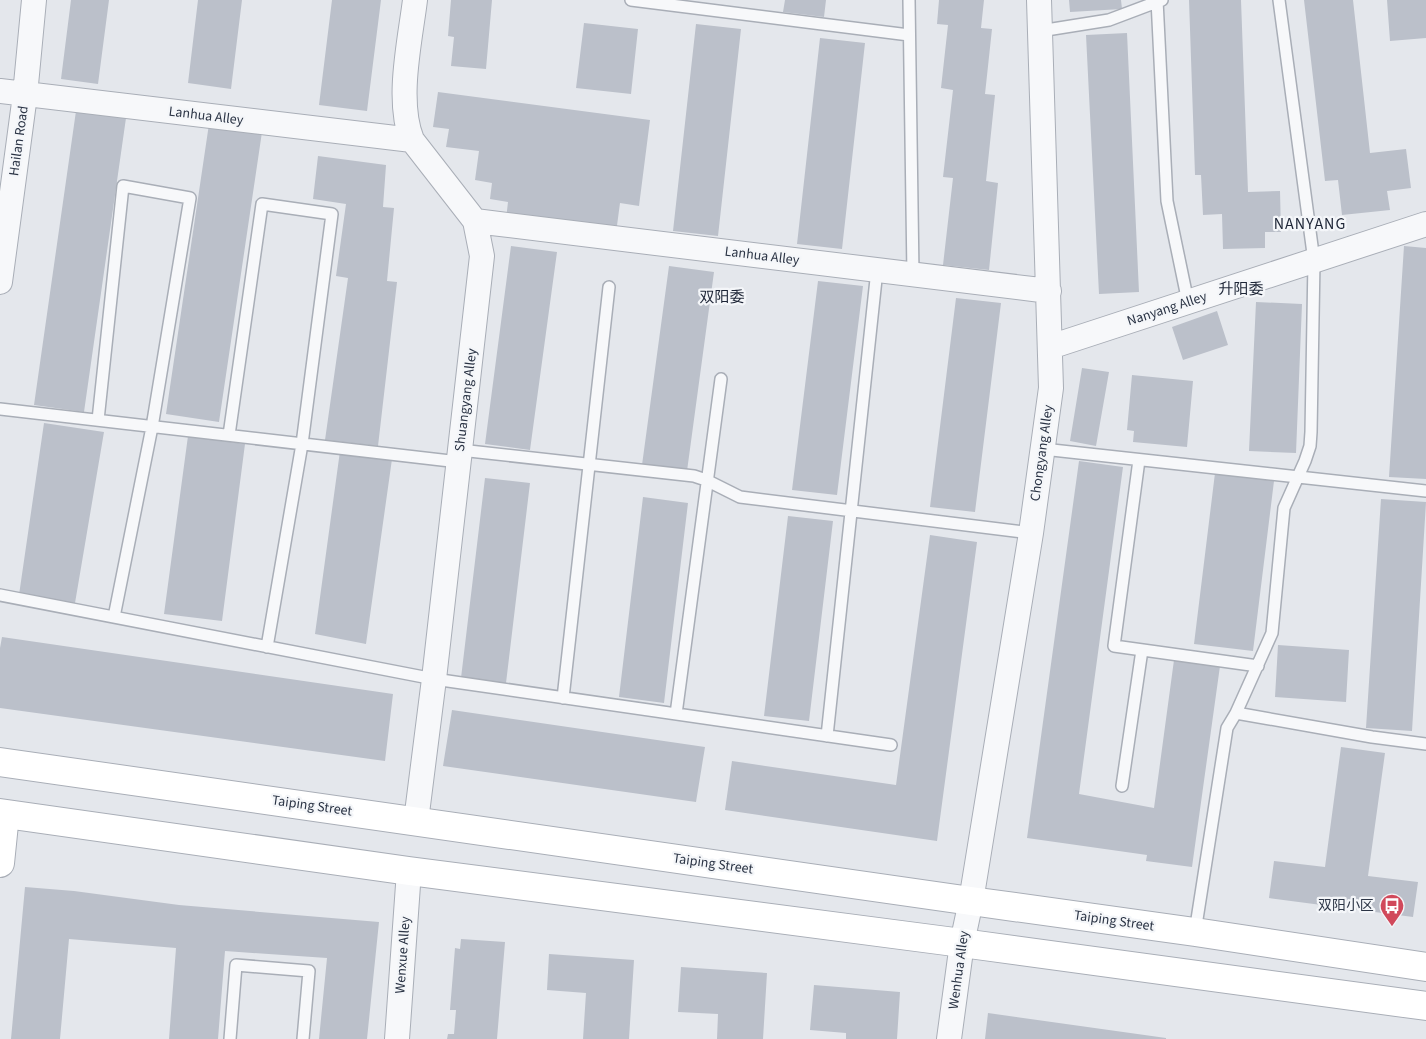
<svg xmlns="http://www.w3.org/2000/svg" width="1426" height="1039" font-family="'Source Sans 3','Noto Sans SC',sans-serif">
<rect width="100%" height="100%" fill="#e4e7ec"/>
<path fill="#bbc0ca" d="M71,0H109L98,84L61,79Z
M198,0H242L231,89L188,83Z
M332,0H381L367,111L319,105Z
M451,0H492L486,69L451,66L454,37L448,36Z
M785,0H826L824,17L783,12Z
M939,0H984L981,28L992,29L985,94L995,95L986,181L998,183L989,270L943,265L953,178L943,177L953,90L941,88L948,25L937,24Z
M1069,0H1121L1122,9L1070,12Z
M1189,0H1241L1248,192L1280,191L1281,232H1265V248L1223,249L1222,214L1203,215L1201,175H1195Z
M1304,0H1353L1370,153L1406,149L1411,188L1387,191L1390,210L1342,215L1338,180L1325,181Z
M1387,0H1426V38L1390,41Z
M584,23L638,29L631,94L576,88Z
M696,24L741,29L718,236L673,231Z
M1127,33L1139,292L1099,294L1086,35Z
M820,38L865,43L842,249L797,244Z
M438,92L650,120L639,206L620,203L616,233L506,219L508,202L490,199L492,183L475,180L479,151L446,147L449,129L433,127Z
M76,111L126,118L84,412L34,405Z
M209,124L262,132L219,422L166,414Z
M318,156L386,165L383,207L394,208L387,281L397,282L378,446L325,440L348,278L336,276L346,204L313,199Z
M511,246L557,252L530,450L485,444Z
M1404,246L1426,248V479L1389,477Z
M669,266L714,272L687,471L642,465Z
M818,281L863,286L837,495L792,490Z
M956,298L1001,303L975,512L930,507Z
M1256,302L1302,304L1296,453L1249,451Z
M1217,311L1228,345L1183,360L1172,327Z
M1082,368L1109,372L1096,446L1070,441Z
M1132,375L1193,381L1187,447L1133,442L1134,431L1127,430Z
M44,423L104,432L75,603L19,595Z
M188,436L245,444L222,621L164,614Z
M340,451L392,459L366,644L315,634Z
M1079,461L1123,467L1079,794L1154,808L1174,660L1220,666L1192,867L1146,861L1147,855L1027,838Z
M1215,473L1274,481L1253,651L1194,644Z
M485,478L530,483L506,683L461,678Z
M643,497L688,503L664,703L619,697Z
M1381,499L1426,502L1412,731L1366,728Z
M788,516L833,521L809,721L764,716Z
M930,535L977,542L937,841L725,810L732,761L896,785Z
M2,637L393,694L385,761L0,708V648Z
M1278,645L1349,650L1346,702L1275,697Z
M452,710L705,747L696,802L443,766Z
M1341,747L1385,753L1368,876L1418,882L1413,917L1269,898L1274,861L1325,867Z
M25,887L74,891L179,905L379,922L367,1039H319L327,958L225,951L218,1039H169L176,948L69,939L60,1039H11Z
M461,939L505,942L497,1039H447L448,1034H454L456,1010H450L455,948L460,949Z
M549,954L634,960L629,1039H583L586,993L547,990Z
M681,967L767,973L763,1039H717L718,1014L678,1012Z
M814,985L900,992L897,1039H846V1033L810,1030Z
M988,1013L1166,1038V1039H985Z"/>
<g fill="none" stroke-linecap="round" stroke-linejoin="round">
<defs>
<path id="lane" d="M631,0L909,35
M909,0L913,275
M1157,0L1167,201L1188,302
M1040,31L1109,20L1162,0
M0,409L459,462
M98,420L123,186L190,198L152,427L114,617
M229,435L262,204L332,214L302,444L267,647
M1043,449L1426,491
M460,450L694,476L706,480L740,497L1031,533
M1139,460L1114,646L1258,666
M0,595L434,679L891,745
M563,698L609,287
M1236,713L1372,737L1426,744
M676,714L721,379
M827,736L877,270
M1122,786L1142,650
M1195,932L1227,728L1236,713L1272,633L1284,508L1305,461L1310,446L1311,432L1314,261L1279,0
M230,1039L236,965L309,971L303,1039"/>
<path id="street" d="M415,0C410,41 396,101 412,140L475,221L482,256L434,679L416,821
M0,91L412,140
M475,221L1049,291
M0,282L25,95L34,0
M1050,347L1426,224
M397,1039L409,871
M949,1039L962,943L971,901L1031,533L1051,388L1039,0"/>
<path id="secondary" d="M0,762L971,901L1195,932L1426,967
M0,813L409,871L962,943L1426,1006
M0,863L5,814"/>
</defs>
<use href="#lane" stroke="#a9aeb7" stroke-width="14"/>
<use href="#street" stroke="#a9aeb7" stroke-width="26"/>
<use href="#secondary" stroke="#a9aeb7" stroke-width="30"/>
<use href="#lane" stroke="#f7f8fa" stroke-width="11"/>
<use href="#street" stroke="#f7f8fa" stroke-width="24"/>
<use href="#secondary" stroke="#fff" stroke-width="28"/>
</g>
<defs>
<symbol id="bus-pin" viewBox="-11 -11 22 30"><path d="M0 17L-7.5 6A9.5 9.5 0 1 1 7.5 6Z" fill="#d1495b" stroke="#f4f6f9"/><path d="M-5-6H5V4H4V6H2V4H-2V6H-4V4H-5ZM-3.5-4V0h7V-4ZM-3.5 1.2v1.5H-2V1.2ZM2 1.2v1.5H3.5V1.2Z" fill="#fff"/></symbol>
</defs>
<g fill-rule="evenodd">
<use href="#bus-pin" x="1378" y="892" width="28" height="38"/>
</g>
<g text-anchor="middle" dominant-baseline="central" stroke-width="4.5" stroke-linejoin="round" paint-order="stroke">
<g font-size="14" fill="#2b3445" stroke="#f4f6f9">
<text transform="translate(206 116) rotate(7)">Lanhua Alley</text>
<text transform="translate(19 141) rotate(-82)">Hailan Road</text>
<text transform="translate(762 256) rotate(7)">Lanhua Alley</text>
<text transform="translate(1167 309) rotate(-18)">Nanyang Alley</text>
<text transform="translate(466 400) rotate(-83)">Shuangyang Alley</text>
<text transform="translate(1042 453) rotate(-82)">Chongyang Alley</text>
<text transform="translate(312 806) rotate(8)">Taiping Street</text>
<text transform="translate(713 864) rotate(8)">Taiping Street</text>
<text transform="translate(1114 921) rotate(8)">Taiping Street</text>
<text transform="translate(403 955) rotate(-86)">Wenxue Alley</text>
<text transform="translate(959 970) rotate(-82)">Wenhua Alley</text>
</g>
<g font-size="14" fill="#2b3445" stroke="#f4f6f9" text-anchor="end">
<text x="1374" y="906">双阳小区</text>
</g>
<g font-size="15" fill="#1d2536" stroke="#f4f6f9">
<text x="1241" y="289">升阳委</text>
<text x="722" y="297">双阳委</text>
</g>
<g font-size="16" letter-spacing="1" fill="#1d2536" stroke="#f4f6f9">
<text x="1310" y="224">NANYANG</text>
</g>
</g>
</svg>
